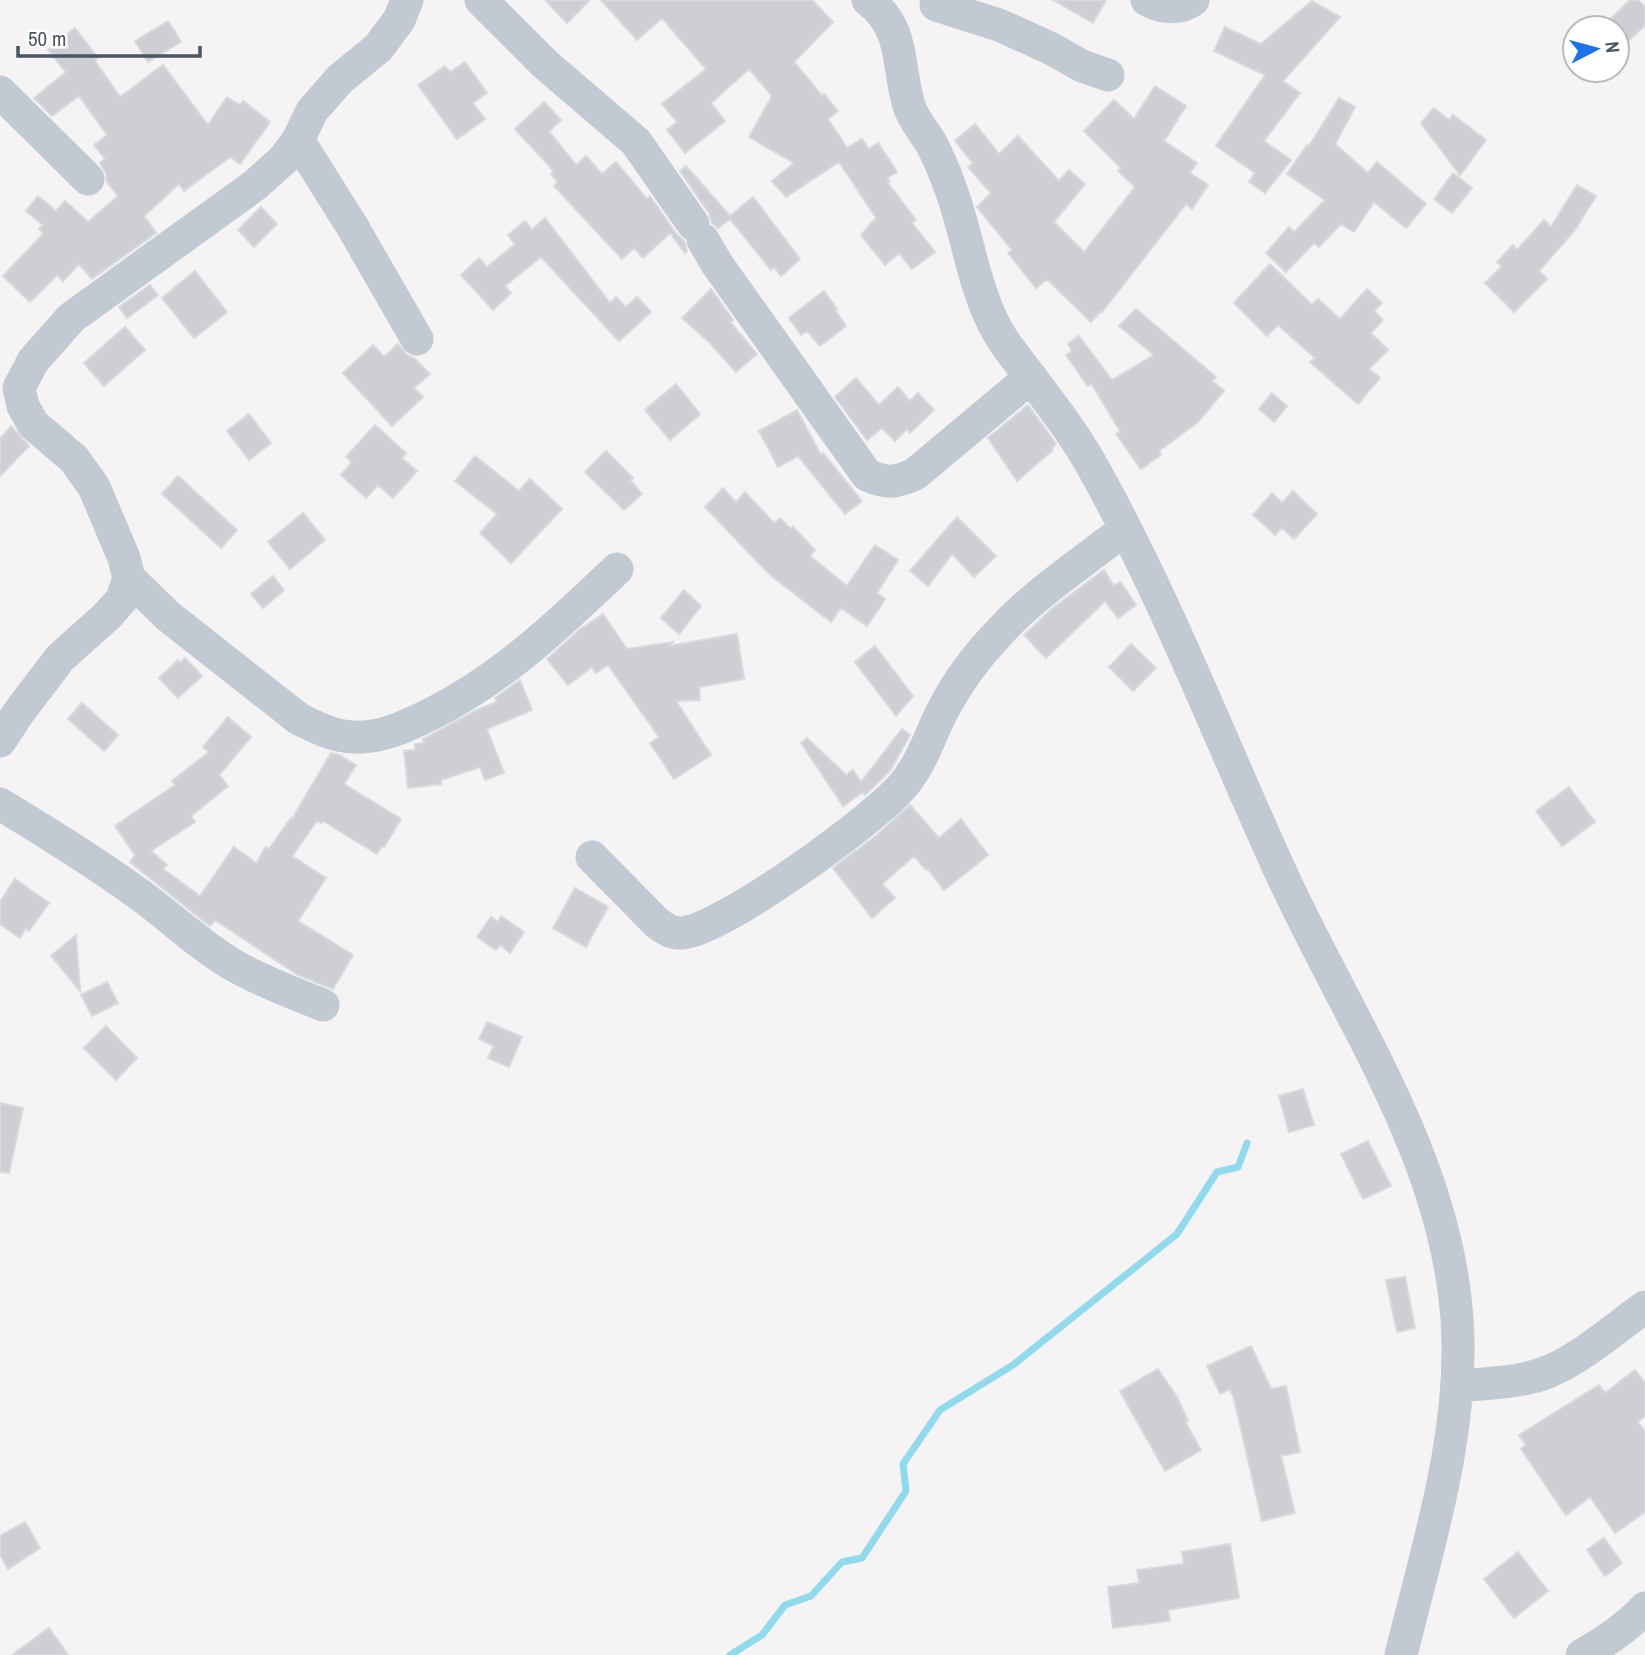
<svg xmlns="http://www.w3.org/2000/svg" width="1645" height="1655" font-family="'Archivo Narrow',sans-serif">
<rect width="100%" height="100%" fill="#f5f3f3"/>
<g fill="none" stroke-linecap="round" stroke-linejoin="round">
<path stroke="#90daee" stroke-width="7" d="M730,1655L762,1635L785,1605L811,1596L842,1562L862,1558L906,1491L903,1464L940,1410L1013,1365L1177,1234L1217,1172L1238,1167L1247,1143"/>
</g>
<path fill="#cdcfd5" stroke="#d7d9de" stroke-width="2" d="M545,0H590L567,23Z
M601,0H812L833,22L794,62L822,96L824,94L838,111L828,119L847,148L862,139L869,149L878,143L897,172L887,178L890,181L888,183L916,220L912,223L935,252L912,269L899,253L885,265L861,235L876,218L839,162L786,197L772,181L794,163L749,137L772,96L749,69L711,103L725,121L685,153L667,130L677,122L662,104L706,69L662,18L637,40Z
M1053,0H1106L1093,23Z
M1630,0H1638L1645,7V25L1617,52V28H1601Z
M1312,1L1340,17L1283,81L1300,93L1264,141L1291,160L1265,193L1249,182L1255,173L1216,146L1265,75L1214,51L1225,27L1261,44Z
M168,21L181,42L148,62L135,41Z
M75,28L98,58L95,61L120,97L163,65L208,125L227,97L240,105L243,101L270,122L240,164L230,157L184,191L179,184L144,216L156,233L92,279L79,264L63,281L57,275L30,302L3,276L44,233L39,229L43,225L26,211L38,196L56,211L65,201L88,222L118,196L107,182L106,173L100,163L105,159L94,145L107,135L79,96L52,116L34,98L66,72L48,50Z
M465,62L487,93L473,103L485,119L457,139L418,85L445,66L450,72Z
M1155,86L1186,106L1164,141L1197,163L1190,173L1208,185L1192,209L1186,204L1102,312L1101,311L1091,322L1047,279L1036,288L1008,253L1012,250L977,207L991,193L968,167L973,163L955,141L975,124L999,154L1018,136L1059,181L1069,170L1085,184L1054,222L1084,252L1135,187L1118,171L1121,168L1084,131L1114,100L1134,119Z
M1339,98L1355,107L1335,144L1368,173L1377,162L1426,204L1406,228L1374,202L1354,232L1341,224L1319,247L1314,243L1286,272L1266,253L1289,227L1294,232L1325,200L1287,174L1307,145L1309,146Z
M544,102L561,120L549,131L576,165L586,156L602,174L616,162L647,199L650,196L677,235L684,241L687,251L685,253L670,233L643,258L634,248L622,259L554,186L558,182L551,174L554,171L515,129Z
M1434,108L1449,120L1453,115L1486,140L1460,175L1421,123Z
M686,166L730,216L753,197L800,259L781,276L774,267L771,270L730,219L718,228L712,223L709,213L680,171Z
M1453,173L1472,188L1452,213L1434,199Z
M1577,185L1596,196L1575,230L1539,271L1547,279L1514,312L1485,283L1502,266L1497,262L1513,245L1517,250L1544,220L1551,227Z
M261,207L277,224L254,247L238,230Z
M545,218L610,303L616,297L626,307L637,297L651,312L619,341L541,257L505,286L511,293L493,310L461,275L479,258L487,267L515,244L508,235L525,221L532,230Z
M1270,264L1312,305L1318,299L1340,319L1367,289L1382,303L1374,311L1383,320L1371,333L1388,350L1369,369L1380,378L1358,404L1310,362L1315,358L1278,325L1267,336L1234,303Z
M195,271L227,312L194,338L162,298Z
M150,285L158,295L127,318L119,307Z
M711,289L733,320L730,322L757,354L736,372L710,343L682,318Z
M824,291L837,309L835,310L846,326L820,346L807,331L801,335L789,318Z
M1136,309L1216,377L1212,381L1224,391L1198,422L1159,451L1161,455L1141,469L1116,434L1120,431L1091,383L1088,386L1066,355L1072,351L1068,344L1079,336L1112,380L1154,355L1119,326Z
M125,327L145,350L104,386L84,363Z
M398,344L407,355L414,358L430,374L414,388L423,397L392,426L343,373L373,345L384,357Z
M856,378L879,405L898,387L910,401L918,393L934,410L910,433L907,429L895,441L882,428L867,440L835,397Z
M676,384L700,414L670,440L645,410Z
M1272,393L1287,406L1274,422L1259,409Z
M1028,405L1056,444L1052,448L1053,450L1017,481L988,438Z
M797,410L821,455L823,453L862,501L845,514L798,456L778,467L759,431Z
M249,414L271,443L249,460L227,431Z
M375,425L406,453L402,458L417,471L393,498L378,485L366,498L341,475L352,462L346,457Z
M11,426L29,446L0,476V439Z
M606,451L633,478L630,480L642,494L624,510L585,472Z
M475,456L519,491L530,479L562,509L511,563L480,533L497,514L455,481Z
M178,476L237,530L221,548L162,494Z
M723,488L736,502L745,492L774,523L780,518L791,529L793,527L815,550L810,556L847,586L875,545L898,560L877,593L885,599L867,626L841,608L831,622L769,574L705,507Z
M1293,491L1317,514L1294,539L1282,528L1275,535L1253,515L1272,493L1282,503Z
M303,513L325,540L290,569L268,542Z
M957,517L996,556L974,577L952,554L928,586L910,571Z
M1104,570L1114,586L1120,582L1136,605L1118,618L1105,601L1046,658L1024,635L1053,608Z
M273,576L284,590L263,608L251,594Z
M684,590L701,606L679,634L661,618Z
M603,614L627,649L673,642L669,646L737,634L744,679L699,687L700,700L676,701L711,755L674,779L650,743L659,737L608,665L596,673L592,667L568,685L547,659L579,630Z
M1131,644L1156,668L1133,691L1109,667Z
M875,646L913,696L896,716L855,662Z
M185,658L202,676L178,698L159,678L178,660L180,663Z
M520,680L532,710L487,729L504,773L485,780L480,767L441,780V784L408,788L404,751L415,750V744L424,743L423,739L477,710L497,702L495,698Z
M82,703L118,735L104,751L68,719Z
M228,717L251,737L219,775L228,786L191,816L195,822L151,851L167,865L163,869L200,896L234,847L256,863L266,847L269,849L291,818L292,819L331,753L339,755L356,765L344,784L401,819L384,847L382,846L377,854L323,821L321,823L317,821L292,856L326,878L298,921L353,955L333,989L298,975L215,920L210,926L130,862L135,855L115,826L175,785L172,781L209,752L203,747Z
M902,729L910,735L890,771L865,795L863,792L843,806L801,743L807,738L846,775L853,770L861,782Z
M1569,787L1595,822L1562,846L1536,811Z
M910,805L939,838L961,819L988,855L944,890L928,869L926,870L914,856L882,884L895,898L872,918L833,868L877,835Z
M15,879L49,903L29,931L26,928L20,938L0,924V902Z
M575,888L608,907L586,947L553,928Z
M501,916L524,932L510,953L500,945L496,950L477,937L491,917L498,922Z
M76,935L80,991L51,956Z
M107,982L118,1003L92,1016L81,995Z
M487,1022L522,1037L509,1067L488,1058L494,1046L479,1039Z
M106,1026L137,1058L116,1080L84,1048Z
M1303,1089L1314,1125L1289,1132L1279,1096Z
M0,1103L23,1108L9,1173L0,1172Z
M1368,1141L1391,1186L1363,1199L1341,1154Z
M1405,1277L1415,1328L1397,1332L1386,1280Z
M1251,1346L1271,1389L1286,1386L1300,1452L1281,1456L1295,1513L1262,1521L1234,1399L1230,1389L1220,1394L1207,1366Z
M1158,1369L1177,1397L1188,1421L1185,1422L1201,1450L1165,1471L1120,1391Z
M1635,1370L1645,1383V1416L1638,1422L1645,1432V1512L1615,1533L1590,1497L1566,1515L1521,1449L1526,1445L1519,1435L1599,1385L1605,1393Z
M25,1522L40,1548L8,1569L0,1555V1536Z
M1604,1538L1622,1563L1605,1576L1587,1550Z
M1230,1544L1239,1598L1168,1610L1170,1621L1113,1628L1108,1587L1139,1583L1137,1570L1184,1564L1182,1552Z
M1518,1552L1548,1591L1514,1618L1484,1579Z
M49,1628L68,1655H12Z"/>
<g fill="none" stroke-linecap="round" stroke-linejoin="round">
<path stroke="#c1cad2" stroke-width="33" d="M481,0L545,64L636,142L693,224
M868,0C906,29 897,67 909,106C914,121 925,132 932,145C939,158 945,173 950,187C966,229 972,277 990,316C1001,342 1019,361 1035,383C1057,412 1079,441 1096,473C1167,601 1221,742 1282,875C1348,1019 1445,1155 1457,1318C1465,1432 1428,1545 1401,1655
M1147,0C1161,8 1180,10 1193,0
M936,5L999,25L1052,49L1082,66L1108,75
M0,92L88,179
M298,140L352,226L417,339
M703,240L717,264L867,475C888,484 895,483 915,474L1031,377
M129,578L168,616L299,719C314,726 328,734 344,736C373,741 401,729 427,716C501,680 558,625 617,569
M0,741L19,712L60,658L107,616L122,599L129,578L124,558L94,487L74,459L33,424L23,406L19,388L33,361L71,318L255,185L284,159L298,140L312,111L340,79L378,48L399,20L407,0
M0,804C48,833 95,862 140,895C172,918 200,946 235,966C263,982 293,993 323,1005
M592,857L657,923C664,928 672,934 681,933C720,932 880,816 905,783C924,759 930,734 944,708C958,681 976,657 997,635C1030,597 1084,561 1124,530
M1459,1386C1488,1383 1522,1383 1550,1371C1584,1356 1614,1329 1645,1307
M1582,1655C1605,1642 1627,1628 1645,1608"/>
</g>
<g transform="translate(1596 49) rotate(84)"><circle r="33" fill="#ffffff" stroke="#b7bbc0" stroke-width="2"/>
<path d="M0-5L12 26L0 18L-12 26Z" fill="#1a73e8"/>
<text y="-10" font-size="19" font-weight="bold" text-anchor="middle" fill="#4a5661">N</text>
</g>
<path d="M18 46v10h182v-10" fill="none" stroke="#4a5661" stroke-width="3.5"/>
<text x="28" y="46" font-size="21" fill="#4a5661" stroke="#ffffff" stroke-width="5" paint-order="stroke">50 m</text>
</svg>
